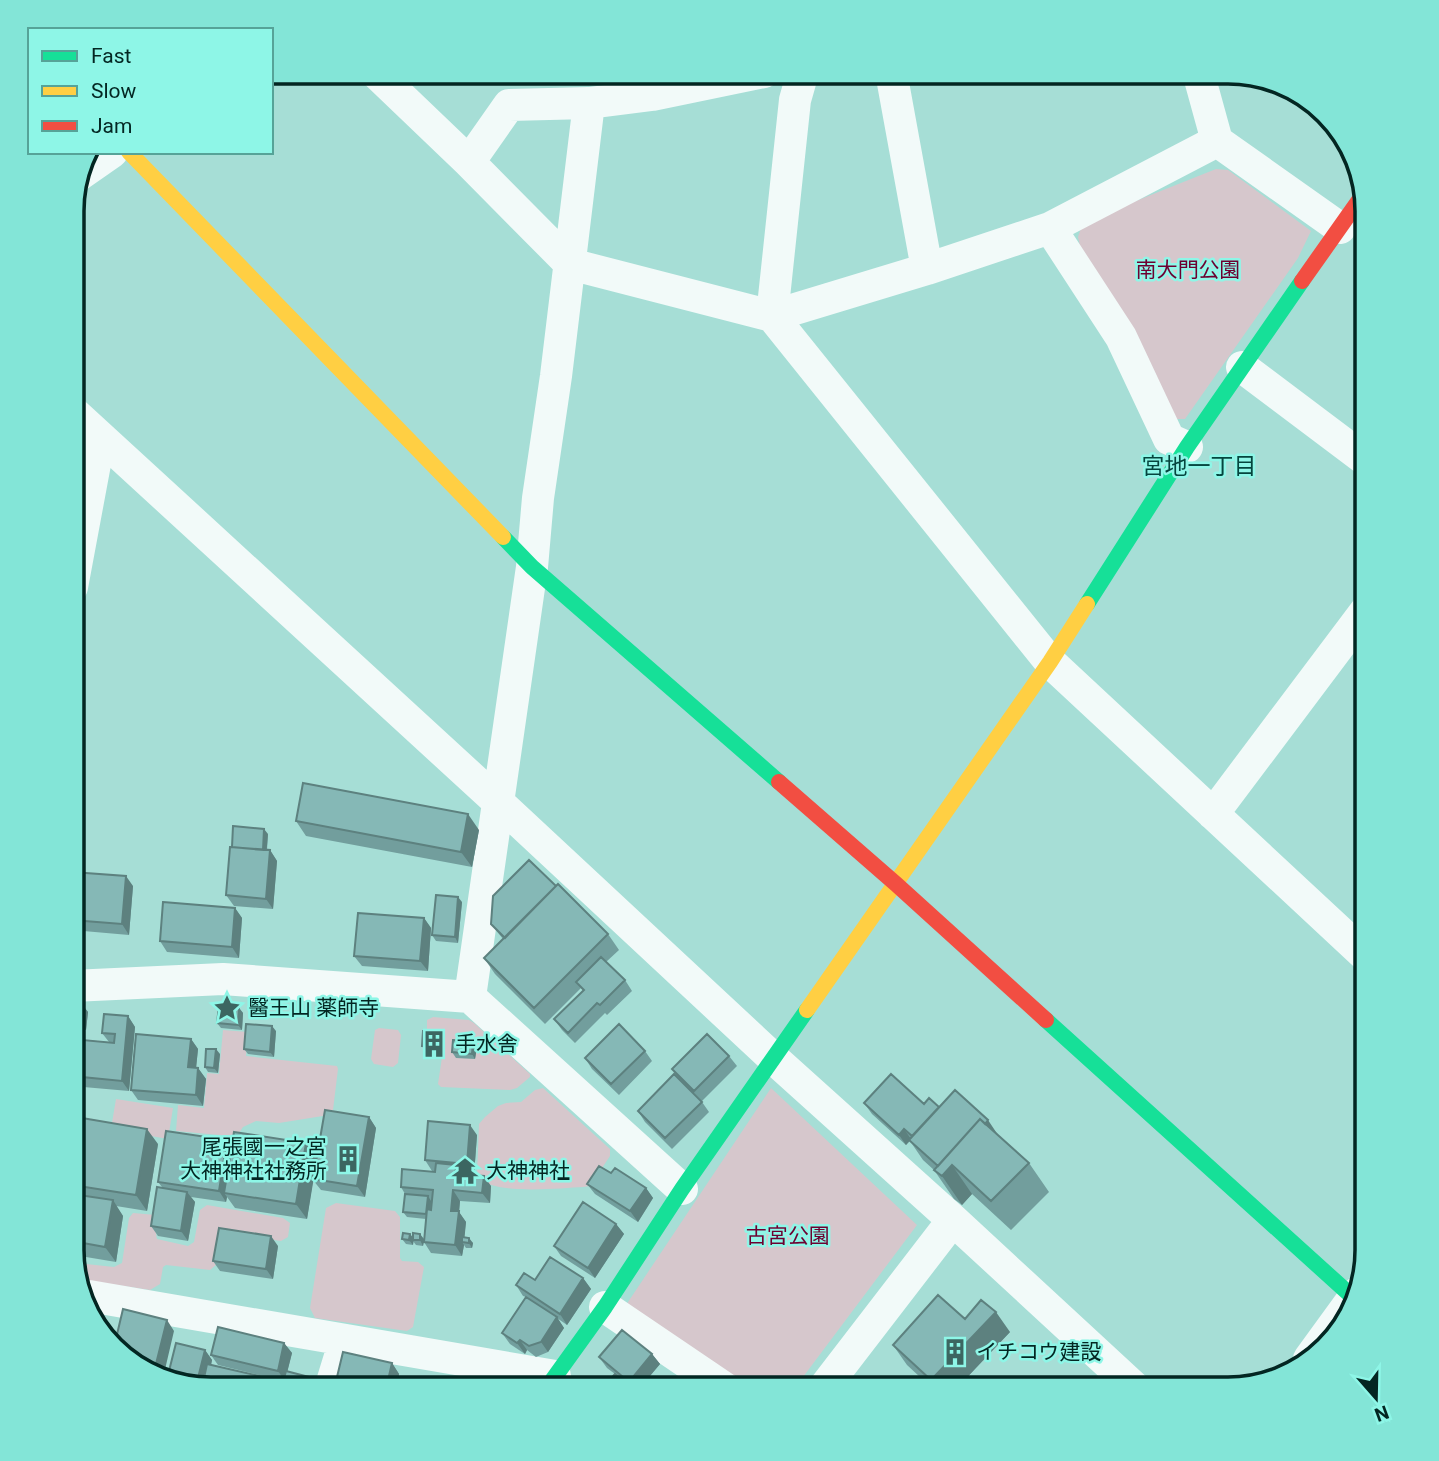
<svg xmlns="http://www.w3.org/2000/svg" width="1439" height="1461" font-family="Roboto,'Noto Sans JP',sans-serif">
<rect width="100%" height="100%" fill="#a6ded6"/>
<path fill="#d6c7cc" d="M1216,169L1228,170L1311,231L1298,258L1185,419H1172L1081,251L1078,237L1083,222Z
M433,1017L469,1020L474,1023L530,1074V1077L517,1088L510,1090L441,1087L438,1084L445,1037L443,1034H427V1020Z
M379,1028L398,1030L401,1035L398,1063L393,1067L374,1064L371,1059L375,1030Z
M223,1030L248,1032L246,1056L337,1066L338,1069L333,1110L329,1115L279,1123L256,1121L243,1127L239,1133L230,1136L176,1131L178,1105L204,1108L207,1073L219,1074Z
M543,1088L610,1149V1156L590,1186L583,1187C559,1188 492,1196 477,1176L479,1124L485,1117L498,1106L506,1103L521,1102L535,1090Z
M771,1088L917,1225L794,1389H742L626,1305Z
M116,1099L173,1108L168,1139L111,1129Z
M336,1203L395,1211L400,1217V1258L402,1261L418,1262L424,1267L413,1327L407,1331L315,1318L310,1308L326,1208Z
M207,1205L283,1218L290,1223L288,1237L281,1241L228,1233L217,1264L210,1270L166,1265L163,1267L160,1284L150,1290L83,1280L77,1263L114,1267L122,1263L129,1218L133,1213L156,1215C160,1223 154,1231 157,1239L188,1246L194,1242L200,1210Z"/>
<g fill="none" stroke-linecap="round" stroke-linejoin="round">
<path stroke="#f2faf9" stroke-width="32" d="M375,72L469,162L570,264L772,316L1050,662L1367,957
M803,72L795,100L772,316L927,269L1050,228L1217,141
M891,72L927,269
M1198,72L1217,141L1340,228
M469,162L509,105L589,103L652,95L764,72
M79,175L112,152
M1050,228L1121,337L1169,439L1187,447
M1242,367L1367,461
M72,411L497,801L773,1058L953,1220L1136,1389
M72,587L100,437
M1213,814L1367,609
M72,986L223,979L470,997L682,1189
M470,997L532,567L538,498L556,376L589,103
M89,1296L555,1376
M605,1307L726,1389
M1309,1359L1357,1293
M330,1389L345,1340
M823,1389L953,1220"/>
<path stroke="#16e098" stroke-width="16" d="M503,537L532,567L779,782
M1087,604L1187,447L1302,281
M1046,1020L1356,1300
M546,1389L605,1307L682,1189L807,1010"/>
<path stroke="#ffcf43" stroke-width="16" d="M129,152L503,537
M807,1010L1050,662L1087,604"/>
<path stroke="#f24e42" stroke-width="16" d="M1302,281L1362,196
M779,782L896,884L1046,1020"/>
</g>
<path fill="#729e9d" d="M296,821L479,830L472,867L306,836Z
M268,834L267,850H270L277,861L273,909L234,906L226,895Z
M72,872L133,886L129,935L72,930Z
M556,886L608,934L619,950L606,962L625,980L632,991L607,1015L605,1013L575,1043L562,1030L554,1019L583,991L581,988L545,1024L495,974L484,958L503,939L491,924Z
M462,902L458,943L436,941L432,935Z
M235,908L242,918L239,958L167,952L160,941Z
M424,918L431,928L428,971L362,966L354,956Z
M72,1006L84,1007L88,1012L86,1030L72,1029Z
M239,1008L243,1013L242,1030L221,1028L217,1023Z
M128,1016L135,1027L129,1091L72,1086V1039L109,1042L102,1033Z
M276,1031L274,1057L248,1054L244,1049Z
M441,1038L440,1052L426,1051L422,1046Z
M191,1039L198,1049L196,1068H198L206,1079L203,1106L138,1100L131,1090Z
M473,1042L477,1047L475,1059L456,1058L452,1052Z
M645,1051L652,1061L619,1095L592,1069L585,1058Z
M220,1054L218,1073L208,1072L205,1067Z
M729,1056L737,1066L702,1101L680,1079L672,1069Z
M702,1102L709,1112L672,1149L645,1122L638,1111Z
M864,1103L924,1104L939,1107L999,1137L1029,1163L1049,1192L1011,1230L972,1194L962,1205L954,1199L934,1170L923,1160L910,1141L906,1145L872,1114Z
M369,1117L376,1128L365,1197L321,1190L313,1180L307,1219L235,1208L227,1197L226,1202L191,1197L195,1202L188,1241L158,1236L151,1226L162,1187L158,1182L227,1140L232,1146L317,1158Z
M477,1135L474,1175L462,1173L491,1186L490,1203L460,1201L459,1212L466,1222L464,1237L473,1243L472,1248H466L464,1245L462,1256L431,1253L424,1242L423,1246L416,1245L413,1241V1245L406,1244L402,1239L410,1234L413,1238L424,1239L426,1219L407,1217L403,1212L405,1194L401,1187L435,1172L432,1171L425,1160Z
M158,1144L147,1211L116,1206L123,1216L116,1262L74,1255L72,1250V1194L78,1195L72,1185Z
M611,1173L646,1188L653,1198L638,1222L595,1194L587,1184Z
M616,1224L624,1234L595,1278L561,1256L554,1246Z
M278,1246L273,1279L220,1271L213,1261Z
M583,1278L591,1289L567,1325L557,1318L564,1328L548,1352L536,1357L527,1350L525,1354L510,1344L502,1333L526,1297L523,1296L516,1285L535,1280Z
M965,1319L1010,1332L956,1389H933L907,1365L893,1345Z
M284,1343L292,1353L287,1372L316,1387V1389H281L283,1381L218,1365L211,1355Z
M205,1350L212,1360L211,1365L272,1379L279,1389H211L171,1380L168,1375Z
M652,1354L660,1364L639,1389H602L615,1374L607,1368L599,1357Z
M392,1363L399,1374L396,1389H350L344,1388L337,1377Z"/>
<path fill="#5d817f" d="M468,814L479,830L472,867L461,852Z
M72,816L76,822L72,867Z
M264,829L268,834L266,857L263,852Z
M270,850L277,861L273,909L266,899Z
M126,876L133,886L129,935L122,924Z
M458,897L462,902L458,943L455,937Z
M235,908L242,918L239,958L232,947Z
M424,918L431,928L428,971L420,961Z
M84,1007L88,1012L86,1030L83,1025Z
M239,1008L243,1013L242,1030L238,1025Z
M128,1016L135,1027L129,1091L122,1081Z
M272,1026L276,1031L274,1057L270,1052Z
M438,1032L441,1038L440,1052L437,1047Z
M191,1039L198,1049L195,1078L188,1067Z
M473,1042L477,1047L475,1059L472,1054Z
M216,1049L220,1054L218,1073L214,1068Z
M198,1068L206,1079L203,1106L196,1095Z
M369,1117L376,1128L365,1197L357,1186Z
M988,1120L1002,1141L952,1165L972,1194L962,1205L942,1176Z
M470,1125L477,1135L474,1175L467,1164Z
M147,1129L158,1144L147,1211L136,1195Z
M904,1129L911,1139L906,1145L899,1135Z
M227,1140L234,1150L224,1193L227,1197L226,1202L219,1191Z
M306,1143L317,1159L307,1219L296,1204Z
M456,1165L463,1175L455,1174Z
M484,1176L491,1186L490,1203L482,1193Z
M646,1188L653,1198L638,1222L630,1211Z
M453,1190L460,1201L459,1212L466,1222L464,1243L462,1242L464,1245L462,1256L455,1245L451,1211Z
M187,1192L195,1202L188,1241L181,1231Z
M428,1196L431,1201L430,1220L426,1214Z
M113,1200L123,1216L116,1262L105,1247Z
M616,1224L624,1234L595,1278L588,1268Z
M410,1234L414,1239L413,1245L409,1240Z
M420,1234L424,1239L423,1246L420,1240Z
M271,1236L278,1246L273,1279L266,1269Z
M469,1238L473,1243L472,1248L469,1243Z
M583,1278L591,1289L567,1325L560,1314Z
M996,1312L1010,1332L956,1389H938L931,1380Z
M557,1317L564,1328L548,1352L541,1342Z
M167,1320L174,1331L163,1378L153,1376Z
M520,1340L527,1350L525,1354L517,1343Z
M284,1343L292,1353L285,1381L278,1371Z
M205,1350L212,1360L206,1388L200,1387L197,1382Z
M652,1354L660,1364L639,1389H635L629,1382Z
M392,1363L399,1374L396,1389H386Z
M309,1377L316,1387V1389H306Z
M272,1379L279,1389H270Z"/>
<path fill="#85b8b6" stroke="#5d817f" stroke-width="2" d="M303,783L468,814L461,852L296,821Z
M233,826L264,829L263,850L232,847Z
M230,847L270,850L266,899L226,895Z
M529,860L556,886L505,938L491,924L493,896Z
M72,872L126,876L122,924L72,920Z
M558,884L608,934L534,1008L484,958Z
M436,895L458,897L455,937L432,935Z
M163,902L235,908L232,947L160,941Z
M358,913L424,918L420,961L354,956Z
M601,957L625,980L600,1005L597,1003L568,1033L554,1019L584,990L576,982Z
M72,1006L84,1007L83,1025L72,1024Z
M219,1006L239,1008L238,1025L217,1023Z
M104,1014L128,1016L122,1081L72,1076V1039L114,1043L115,1034L102,1033Z
M246,1024L272,1026L270,1052L244,1049Z
M619,1024L645,1051L611,1084L585,1058Z
M423,1031L438,1032L437,1047L422,1046Z
M136,1034L191,1039L188,1067L198,1068L196,1095L131,1090Z
M707,1034L729,1056L694,1091L672,1069Z
M453,1040L473,1042L472,1054L452,1052Z
M206,1049H216L214,1068L205,1067Z
M674,1074L702,1102L665,1138L638,1111Z
M891,1074L924,1104L929,1098L939,1107L912,1136L904,1129L899,1135L864,1103Z
M955,1090L988,1120L985,1124L980,1119L938,1166L909,1140Z
M325,1110L369,1117L357,1186L313,1179Z
M82,1118L147,1129L136,1195L72,1185Z
M980,1119L1029,1163L991,1201L952,1165L942,1176L934,1170Z
M428,1121L470,1125L467,1164L425,1160Z
M166,1131L227,1140L219,1191L158,1182Z
M234,1132L306,1143L296,1204L224,1193Z
M436,1163L456,1165L455,1174L484,1176L482,1193L453,1190L451,1211H459L455,1245L424,1242L427,1209L431,1210L433,1190L401,1187L402,1169L435,1172Z
M599,1166L611,1173L615,1168L646,1188L630,1211L587,1184Z
M157,1187L187,1192L181,1231L151,1226Z
M72,1194L113,1200L105,1247L72,1241Z
M405,1194L428,1196L426,1214L403,1212Z
M583,1202L616,1224L588,1268L554,1246Z
M219,1228L271,1236L266,1269L213,1261Z
M403,1233L410,1234L409,1240L402,1239Z
M413,1233L420,1234V1240H413Z
M462,1237L469,1238V1243L462,1242Z
M550,1257L583,1278L560,1314L516,1285L524,1273L535,1280Z
M938,1295L965,1319L981,1300L996,1312L931,1380L893,1345Z
M526,1297L557,1317L541,1342L529,1346L520,1340L517,1343L502,1333Z
M123,1309L167,1320L153,1376L150,1375L114,1347Z
M218,1327L284,1343L278,1371L211,1355Z
M622,1330L652,1354L629,1382L599,1357Z
M176,1343L205,1350L197,1382L168,1375Z
M343,1352L392,1363L386,1389L337,1377Z
M207,1364L272,1379L270,1389H211L202,1387Z
M286,1371L309,1377L306,1389H281Z
M615,1374L634,1389H602Z
M337,1386L349,1389H336Z"/>
<defs>
<symbol id="sight-bare" viewBox="-9 -9 18 18"><path d="M0-6L1.8-2.2L6-1.7L2.9 1.2L3.7 5.4L0 3.3L-3.7 5.4L-2.9 1.2L-6-1.7L-1.8-2.2Z" fill="#3c6661" stroke="#8ef6e7" stroke-width="2.5" paint-order="stroke"/></symbol>
<symbol id="building-bare" viewBox="-9 -9 18 18"><path d="M-4-6H4V6H1V3H-1V6H-4ZM-2.5-4.3h1.7v1.8h-1.7ZM.8-4.3h1.7v1.8H.8ZM-2.5-1h1.7V.8h-1.7ZM.8-1h1.7V.8H.8Z" fill="#3c6661" stroke="#8ef6e7" stroke-width="2.5" paint-order="stroke"/></symbol>
<symbol id="temple-bare" viewBox="-9 -9 18 18"><path d="M0-6L5-2H3V0L6.5 2.5H4V6H1.5V3h-3V6H-4V2.5H-6.5L-3 0V-2H-5Z" fill="#3c6661" stroke="#8ef6e7" stroke-width="2.5" paint-order="stroke"/></symbol>
</defs>
<g fill-rule="evenodd">
<use href="#sight-bare" x="208" y="989" width="38" height="38"/>
<use href="#building-bare" x="415" y="1025" width="38" height="38"/>
<use href="#building-bare" x="329" y="1140" width="38" height="38"/>
<use href="#temple-bare" x="446" y="1152" width="38" height="38"/>
<use href="#building-bare" x="936" y="1333" width="38" height="38"/>
</g>
<g text-anchor="middle" dominant-baseline="central" stroke-width="5" stroke-linejoin="round" paint-order="stroke">
<g font-size="21" fill="#6d0030" stroke="#8ef6e7">
<text x="1188" y="270">南大門公園</text>
<text x="788" y="1236">古宮公園</text>
</g>
<g font-size="21" fill="#032622" stroke="#8ef6e7" text-anchor="start">
<text x="248" y="1008">醫王山 薬師寺</text>
<text x="455" y="1044">手水舎</text>
<text x="327" y="1147" text-anchor="end">尾張國一之宮<tspan x="327" dy="24">大神神社社務所</tspan></text>
<text x="486" y="1171">大神神社</text>
<text x="976" y="1352">イチコウ建設</text>
</g>
<g font-size="23" fill="#05453e" stroke="#8ef6e7">
<text x="1199" y="466">宮地一丁目</text>
</g>
</g>
<path d="M0 0H1439V1461H0ZM211 84H1228A127 127 0 0 1 1355 211V1250A127 127 0 0 1 1228 1377H211A127 127 0 0 1 84 1250V211A127 127 0 0 1 211 84Z" fill="#83e5d7" fill-rule="evenodd"/>
<path fill="none" stroke="#032622" stroke-width="3.5" d="M211 84H1228A127 127 0 0 1 1355 211V1250A127 127 0 0 1 1228 1377H211A127 127 0 0 1 84 1250V211A127 127 0 0 1 211 84Z"/>
<rect x="28" y="28" width="245" height="126" fill="#8ef6e7" stroke="#56a398" stroke-width="2"/>
<rect x="42" y="51" width="35" height="10" fill="#16e098" stroke="#56a398" stroke-width="2"/>
<text x="91" y="63" font-size="21" fill="#032622">Fast</text>
<rect x="42" y="86" width="35" height="10" fill="#ffcf43" stroke="#56a398" stroke-width="2"/>
<text x="91" y="98" font-size="21" fill="#032622">Slow</text>
<rect x="42" y="121" width="35" height="10" fill="#f24e42" stroke="#56a398" stroke-width="2"/>
<text x="91" y="133" font-size="21" fill="#032622">Jam</text>
<g transform="translate(1376 1398) rotate(160)" stroke="#8ef6e7" stroke-width="5" paint-order="stroke">
<path d="M0-5L12 26L0 18L-12 26Z" fill="#032622"/>
<text y="-10" font-size="19" font-weight="bold" text-anchor="middle" fill="#032622">N</text>
</g>
</svg>
